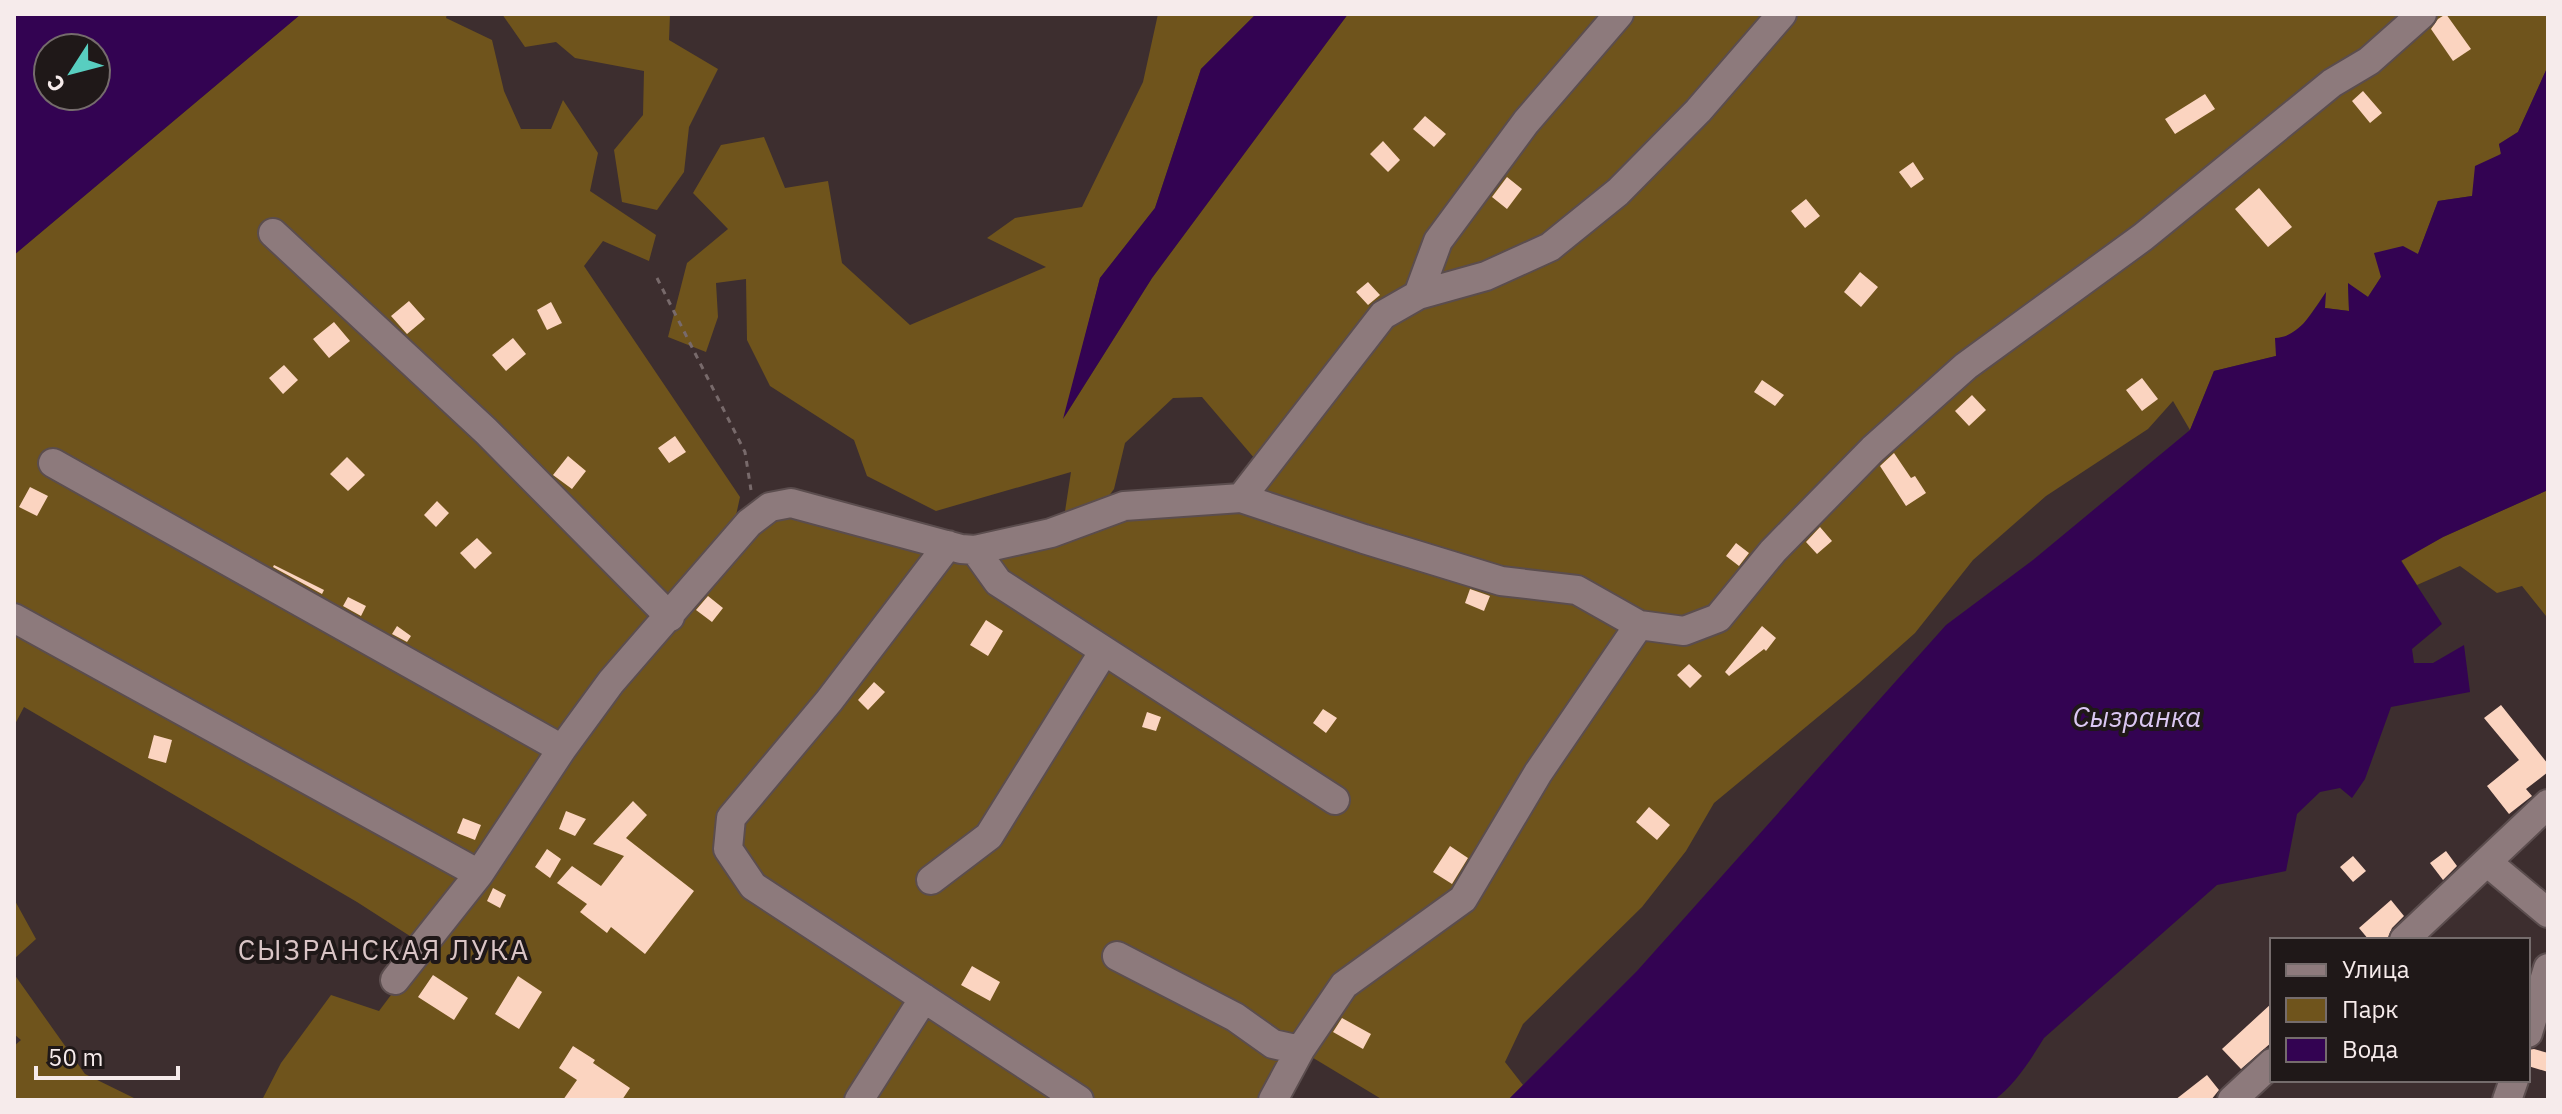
<svg xmlns="http://www.w3.org/2000/svg" width="2562" height="1114" font-family="'IBM Plex Sans',sans-serif">
<rect width="100%" height="100%" fill="#3d2e2f"/>
<path fill="#6f541c" fill-rule="evenodd" d="M301,14H447L446,18L492,40L504,91L521,129H551L563,100L598,153L590,191L656,235L649,261L603,241L584,266L740,497L730,543L770,507L961,549L1064,518L1071,472L936,511L867,476L854,440L770,386L747,340L746,279L716,283L718,317L706,352L668,337L687,263L728,229L693,193L721,145L764,137L785,188L828,181L842,263L910,325L1046,267L987,238L1015,218L1082,207L1143,82L1158,14H1256L1201,69L1155,208L1100,278L1065,416L1152,278L1348,14H2548V66L2518,132L2499,144L2501,153L2472,196L2438,201L2418,254L2381,277L2368,297L2348,284L2349,311L2325,308V294L2303,325L2285,338L2276,356L2214,371L2190,430L2173,401L2148,429L2046,496L1973,560L1915,633L1859,683L1714,803L1686,851L1642,907L1523,1024L1505,1062L1523,1085L1508,1100H1383L1300,1050L1273,1100H262L281,1063L331,995L379,1011L427,947L357,902L24,707L14,726V255ZM1202,397L1255,459L1241,498L1094,516L1114,489L1125,443L1173,398Z
M502,14H670L669,40L718,69L689,127L684,172L657,210L622,202L614,150L643,115L644,71L575,58L556,42L525,47Z
M2548,490V615L2546,616L2522,586L2497,593L2460,566L2417,585L2401,560L2443,537Z
M14,899L36,939L14,959Z
M14,974L85,1074L138,1100H14V1046L21,1040L14,1034Z"/>
<path fill="#330352" fill-rule="evenodd" d="M14,14H301L14,255ZM48,48H96V96H48Z
M1256,14H1348L1152,278L1063,419L1100,278L1155,208L1201,69Z
M2548,66V490L2443,537L2401,561L2442,624L2412,649L2414,663H2433L2464,645L2470,692L2391,707L2365,779L2352,798L2340,788L2320,792L2297,814L2286,871L2217,885L2044,1038C2031,1059 2015,1085 1994,1100H1508L1637,971L1946,625L2033,560L2190,430L2214,371L2276,356L2275,338C2300,337 2313,311 2326,292L2325,308L2349,311L2348,283L2368,297L2381,277L2374,253L2403,246L2418,254L2438,201L2472,196L2475,166L2501,154L2499,144L2518,132Z"/>
<path fill="#fbd4c0" d="M2446,14L2471,49L2453,61L2431,29L2438,19Z
M2363,91L2382,113L2370,123L2352,101Z
M2205,94L2215,109L2175,134L2165,119Z
M1425,116L1446,134L1434,147L1413,129Z
M1383,141L1400,160L1388,172L1370,154Z
M1913,162L1924,179L1911,188L1899,172Z
M1507,177L1522,189L1507,209L1492,197Z
M2259,188L2292,227L2268,247L2235,209Z
M1806,199L1820,216L1805,228L1791,211Z
M1860,272L1878,287L1861,307L1844,292Z
M1368,282L1380,295L1368,305L1356,292Z
M409,301L425,319L407,334L391,316Z
M551,302L562,323L547,330L537,310Z
M334,322L350,341L329,358L313,339Z
M513,338L526,354L506,371L492,355Z
M284,365L298,380L283,394L269,378Z
M2142,378L2158,399L2142,411L2126,390Z
M1762,380L1784,395L1775,406L1754,392Z
M1972,395L1986,410L1969,426L1955,411Z
M675,436L686,452L669,463L658,448Z
M1894,453L1911,478L1915,476L1926,493L1906,506L1880,466Z
M568,456L586,471L572,489L553,475Z
M347,457L365,475L348,491L330,474Z
M30,487L48,496L37,516L19,507Z
M437,501L449,513L436,527L424,515Z
M1820,527L1832,541L1817,554L1806,542Z
M477,538L492,553L475,569L460,553Z
M1736,543L1749,553L1739,566L1726,556Z
M274,565L324,590L322,594L273,567Z
M1470,589L1490,596L1484,611L1465,603Z
M708,596L723,608L712,622L696,610Z
M348,597L366,606L361,616L343,606Z
M986,620L1003,631L988,656L970,645Z
M397,626L411,636L407,642L392,634Z
M1762,626L1776,638L1766,651L1764,649L1729,676L1725,672Z
M1689,664L1702,676L1690,688L1677,675Z
M874,682L885,692L868,710L858,700Z
M2501,705L2548,764V772L2526,789L2532,796L2509,814L2487,786L2519,760L2484,718Z
M1323,709L1337,718L1326,733L1313,723Z
M1147,712L1161,717L1156,731L1142,727Z
M154,735L172,740L166,763L148,758Z
M633,801L647,815L626,838L694,891L645,954L611,927L607,933L580,912L587,904L557,883L572,866L601,886L624,856L593,844Z
M1649,807L1670,825L1657,840L1636,822Z
M566,811L586,819L575,836L559,829Z
M463,818L481,825L475,840L457,833Z
M1450,846L1468,858L1452,884L1433,872Z
M547,849L561,859L550,878L535,867Z
M2446,851L2457,866L2443,880L2430,863Z
M2353,856L2366,871L2353,882L2340,867Z
M493,888L506,895L500,908L487,901Z
M2391,900L2404,916L2392,928L2387,940H2369L2359,928Z
M972,966L1000,982L990,1001L961,985Z
M433,975L468,998L454,1020L418,997Z
M518,976L542,992L519,1029L495,1014Z
M2272,1003V1042L2241,1069L2222,1049Z
M1342,1018L1371,1034L1363,1049L1333,1032Z
M573,1046L595,1060L593,1063L630,1088L622,1100H563L577,1080L559,1068Z
M2534,1049L2548,1053V1072L2528,1066V1050Z
M2207,1075L2219,1090L2211,1100H2175Z"/>
<g fill="none" stroke-linecap="round" stroke-linejoin="round">
<defs>
<path id="minor" d="M273,233L486,431L670,617
M1418,295L1438,241L1526,122L1619,14
M53,463L562,749
M1241,498L1364,539L1501,581L1577,590L1639,625L1684,631L1718,618L1773,551L1873,449L1966,366L2143,237L2332,83L2369,61L2422,14
M948,545L829,701L731,818L728,849L753,886L1079,1100
M975,550L998,582L1335,800
M14,618L479,874
M2487,862L2548,913
M931,880L989,836L1104,651
M2404,940L2548,804
M1117,956L1235,1017L1273,1044L1300,1050
M395,980L479,874L562,749L611,682L749,523L770,507L791,503L961,549L975,550L1051,533L1124,506L1241,498L1383,315L1418,295L1486,276L1550,247L1618,192L1698,111L1782,14
M2528,1033L2548,968
M859,1100L924,998
M1273,1100L1300,1050L1344,985L1463,899L1538,773L1639,625
M2232,1100L2272,1063
M2507,1100L2514,1080"/>
</defs>
<use href="#minor" stroke="#5b4d4e" stroke-width="32"/>
<path stroke="#786a6b" stroke-width="3" stroke-dasharray="6 6" stroke-linecap="butt" d="M657,278L745,452L751,490"/>
<use href="#minor" stroke="#8d7a7c" stroke-width="28"/>
</g>
<g text-anchor="middle" dominant-baseline="central" stroke-width="8" stroke-linejoin="round" paint-order="stroke">
<g font-size="28" font-style="italic" fill="#dbc7f2" stroke="#1f1818">
<text x="2137" y="716">Сызранка</text>
</g>
<g font-size="28" letter-spacing="2" fill="#dac5c6" stroke="#1f1818">
<text x="384" y="949">СЫЗРАНСКАЯ ЛУКА</text>
</g>
</g>
<rect width="2562" height="1114" fill="none" stroke="#f6ebeb" stroke-width="32"/>
<rect x="2270" y="938" width="260" height="144" fill="#1f1818" stroke="#756c6c" stroke-width="2"/>
<rect x="2286" y="964" width="40" height="12" fill="#8d7a7c" stroke="#756c6c" stroke-width="2"/>
<text x="2342" y="978" font-size="24" fill="#f6ebeb">Улица</text>
<rect x="2286" y="998" width="40" height="24" fill="#6f541c" stroke="#756c6c" stroke-width="2"/>
<text x="2342" y="1018" font-size="24" fill="#f6ebeb">Парк</text>
<rect x="2286" y="1038" width="40" height="24" fill="#330352" stroke="#756c6c" stroke-width="2"/>
<text x="2342" y="1058" font-size="24" fill="#f6ebeb">Вода</text>
<g transform="translate(72 72) rotate(234)"><circle r="38" fill="#1f1818" stroke="#756c6c" stroke-width="2"/>
<path d="M0-6L14 30L0 20L-14 30Z" fill="#58cec0"/>
<text y="-12" font-size="22" font-weight="bold" text-anchor="middle" fill="#f6ebeb">С</text>
</g>
<path d="M36 1066v12h142v-12" fill="none" stroke="#f6ebeb" stroke-width="4"/>
<text x="48" y="1066" font-size="24" fill="#f6ebeb" stroke="#1f1818" stroke-width="6" paint-order="stroke">50 m</text>
</svg>
